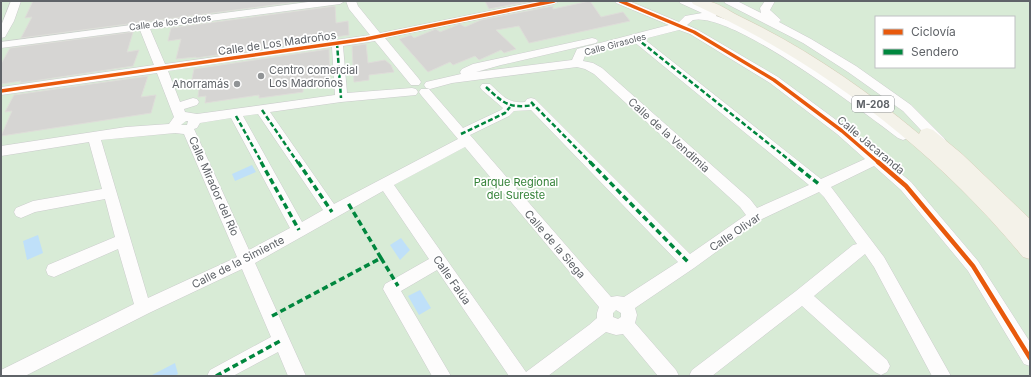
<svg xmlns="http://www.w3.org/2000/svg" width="1031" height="377" font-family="Inter,sans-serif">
<rect width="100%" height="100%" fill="#efeeea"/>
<path fill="#d8ebd6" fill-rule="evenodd" d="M1,1H1030V376H1ZM876,17H1014V67H876Z"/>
<path fill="#bfe0f9" d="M252,165L256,172L235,181L232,174Z
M38,235L43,253L27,260L23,241Z
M401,238L410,250L400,260L390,245Z
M420,290L431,308L419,315L408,296Z
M175,363L178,374L174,376H153L152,375Z"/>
<path fill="#d6d5d3" stroke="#deddd9" d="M33,1H304L21,38L32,17L25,18Z
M485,1H531L489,9Z
M590,1L601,17L623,12L630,21L529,43L519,26L496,30L516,49L504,53L501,50L479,60L475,56L453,65L450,62L428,72L399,39L411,35L414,38L436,29L440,32L460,24L465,27L481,20L553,6V9Z
M335,6L336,23L348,21L349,35L328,38V39L196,58V57L176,59L181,39L168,41L171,28Z
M133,32L127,52L139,50L133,66L20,83L21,81L1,84V64L10,48Z
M366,44L368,63L385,60L391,65L394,72L369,75V80L354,82L352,46Z
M329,49L330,84L303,88V92L259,98V95L205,103L206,96L198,97L200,82L191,84L194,69Z
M148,76L141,97L156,95L151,113L1,136L12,111L5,112L14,95Z"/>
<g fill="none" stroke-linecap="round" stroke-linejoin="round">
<defs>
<path id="minor" d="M11,1H21L14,21L5,37L1,38V26Z
M316,1H345L340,4L150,29L165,64L370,35L349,9L346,1H356L358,6L380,33L539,1H559L554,4L385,38L419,79L421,82L419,85H411L375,41L343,46L347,93L412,88L416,89L418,92L416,95L341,102L270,112L334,204L458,139L421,95L419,92L421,89H429L463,128L501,110L503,108L482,90L480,87L482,84H490C502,95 508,104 525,102L527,99L531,98L535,99L690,254L746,215L740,207L594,74L585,69L577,67L452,83L430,89L426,88L424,85L426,82L461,74L460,72L462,69L473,64L592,38L596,39L598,41L596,43L501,65L476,72L572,60L577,49L669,25L616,3L615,1H629L679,22L685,16L702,13L680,3L679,1H692L716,12L717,14L716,16L736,23L770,40L818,68L908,132L909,135L908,138L903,140L898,138C863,112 732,11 693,20L687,25L698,30L778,77L847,128L911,182L978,261L1030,342V366L1024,364L968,271L901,190L874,166L831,187L884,257L951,376H932L874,267L865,254L814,296L887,360L890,366L887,372L881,375L875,372L802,306L712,376H689L692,370L796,291L853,245L857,244L824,197L819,192L760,220L694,268L635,308L637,315L635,323L676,370L679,376H658L623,334L616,335L606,332L548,376H509L437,270L401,291L451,376H432L383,289L385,284L429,259L383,191L255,263L306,376H288L278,352L233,376H207L210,370L271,337L242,269L149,313L25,376H1V370L134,304L118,249L54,277L48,275L46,270L48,265L115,237L105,199L35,212L21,218L16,216L14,212L16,208L33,201L102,189L89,142L1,156V146L126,127L169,124L174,117L157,73L1,95V87L154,65L140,30L1,48V42ZM679,30L690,34L770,83L837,134L865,159L821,179L644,39ZM633,41L809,185L757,208L750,199L602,68L593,63L583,61L586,53ZM332,47L335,95L197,114L185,112L184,109L197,105L199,102L197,99L193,98L180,102L168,71ZM531,110L678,262L624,297L617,296L611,297L470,135L509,116L514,111ZM258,114L323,210L302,222L243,116ZM231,118L290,228L249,250L194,129L197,128L200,123ZM186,121H188L187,125H181ZM175,133L184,134L237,257L148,298L101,140ZM465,147L599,307L597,313V318L589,325L526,372L394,185ZM616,310L621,313V317L618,319L613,317V313Z
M724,1H737L761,13L760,8L765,1H775L770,10L781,20L779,22L811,39L856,66L911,105L944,138L946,141L944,144L939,146L934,144L903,111L848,72L803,43L725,3Z"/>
<path id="major" d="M691,1C696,1 701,0 706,1C717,2 729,11 739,16C804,47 864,88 919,134L921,130L927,128L933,130L962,154L1030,219V259L1023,257C935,150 819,61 693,4Z"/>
</defs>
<use href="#minor" stroke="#cbcccc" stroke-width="1"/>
<use href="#major" stroke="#d7ceb8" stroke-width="1"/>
<use href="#minor" fill="#fdfcfc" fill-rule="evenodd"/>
<use href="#major" fill="#f4f2e9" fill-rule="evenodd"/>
<path stroke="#00873e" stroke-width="2.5" stroke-dasharray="5 2.5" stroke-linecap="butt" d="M636,38L793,163
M337,43L341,98
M486,87C503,103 509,109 534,105
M531,102L591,163
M262,110L298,163
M236,116L262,163
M461,134L505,113L510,107"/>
<path stroke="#00873e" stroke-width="3.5" stroke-dasharray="6 3.5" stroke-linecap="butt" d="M261,162L299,230
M298,162L332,212
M590,162L689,263
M791,162L820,185
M381,258L398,286
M272,316L381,258L348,203
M216,376L282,340"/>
<defs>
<path id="cycleway-far1" d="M620,1L694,32L774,80L842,131L879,163
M1,91L366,39L554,1"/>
<path id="cycleway" d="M878,162L906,186L973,266L1030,358"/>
</defs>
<use href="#cycleway-far1" stroke="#fff" stroke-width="5.5"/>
<use href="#cycleway" stroke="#fff" stroke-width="7"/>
<use href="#cycleway-far1" stroke="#e8590c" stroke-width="3.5"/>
<use href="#cycleway" stroke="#e8590c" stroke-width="4.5"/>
</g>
<g fill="#919496" stroke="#fff" stroke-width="1.5">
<circle cx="261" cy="76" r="4"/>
<circle cx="237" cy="84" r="4"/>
</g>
<g text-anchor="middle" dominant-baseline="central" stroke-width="3.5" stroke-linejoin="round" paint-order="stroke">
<g font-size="9" fill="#5f6368" stroke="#fff">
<text transform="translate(170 22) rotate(-7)">Calle de los Cedros</text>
<text transform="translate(615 44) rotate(-15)">Calle Girasoles</text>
</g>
<rect fill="#fff" stroke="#8f9295" stroke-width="1" x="852" y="96" width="42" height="16" rx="3"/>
<g font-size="10" font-weight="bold" fill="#5f6368">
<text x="873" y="104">M-208</text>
</g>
<g font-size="11" fill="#5f6368" stroke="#fff">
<text transform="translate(277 43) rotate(-8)">Calle de Los Madroños</text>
<text transform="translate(669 135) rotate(42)">Calle de la Vendimia</text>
<text transform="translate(871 145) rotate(40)">Calle Jacaranda</text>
<text transform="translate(214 186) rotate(66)">Calle Mirador del Río</text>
<text transform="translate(735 232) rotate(-34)">Calle Olivar</text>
<text transform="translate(555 244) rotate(49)">Calle de la Siega</text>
<text transform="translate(238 262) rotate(-27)">Calle de la Simiente</text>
<text transform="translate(452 280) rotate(55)">Calle Falúa</text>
</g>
<g font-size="11" fill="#5f6368" stroke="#fff" text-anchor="start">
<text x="269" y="70">Centro comercial<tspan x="269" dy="13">Los Madroños</tspan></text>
<text x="229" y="84" text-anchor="end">Ahorramás</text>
</g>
<g font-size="11" fill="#348238" stroke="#fff">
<text x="516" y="182">Parque Regional<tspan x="516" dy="13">del Sureste</tspan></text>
</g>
</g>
<rect width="1031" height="377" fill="none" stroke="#5f6368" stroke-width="4"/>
<rect x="875" y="16" width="140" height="52" fill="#ffffff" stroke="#bfc1c3"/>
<rect x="883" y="29" width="20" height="6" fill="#e8590c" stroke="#bfc1c3"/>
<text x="911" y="36" font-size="12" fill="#5f6368">Ciclovía</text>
<rect x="883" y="49" width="20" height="6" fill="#00873e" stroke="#bfc1c3"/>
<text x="911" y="56" font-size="12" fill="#5f6368">Sendero</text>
</svg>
